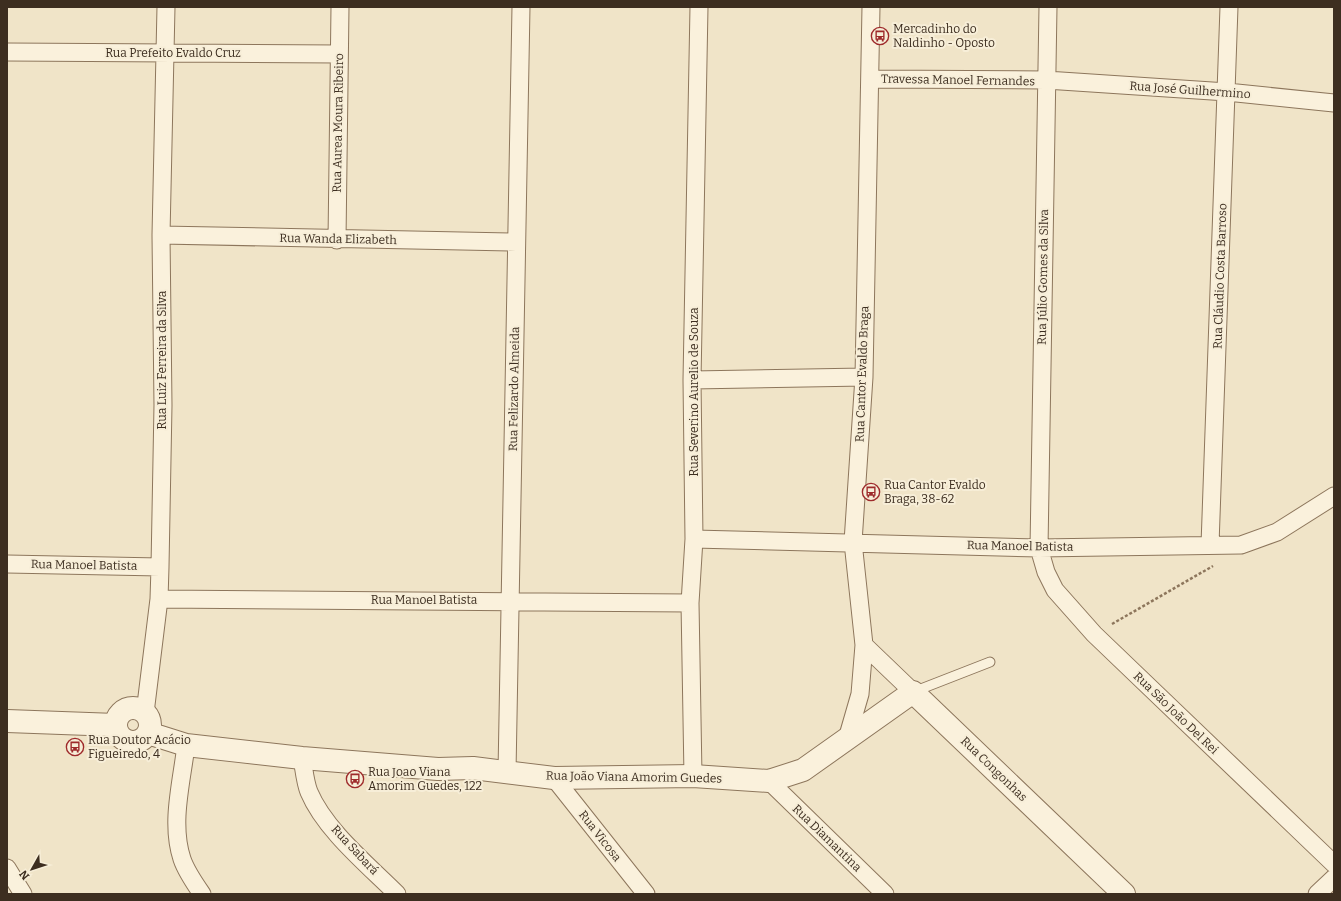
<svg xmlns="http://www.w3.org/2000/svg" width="1341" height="901" font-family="Bitter,serif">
<rect width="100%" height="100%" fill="#f0e4c8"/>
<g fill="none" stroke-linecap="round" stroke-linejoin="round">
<defs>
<path id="service" d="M913,692L990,662"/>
<path id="minor" d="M1048,7L1039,548L1046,572L1055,590L1094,634L1334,864
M7,52L339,54
M871,79L1046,80L1227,92L1334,103
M161,235L516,242
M337,240L340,7
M692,380L864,377
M694,539L1039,548L1241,545L1277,532L1334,496
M1210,545L1229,7
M7,564L160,567
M159,599L690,603
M864,645L913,692
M145,713L159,599L160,567L163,405L161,235L166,7
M847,739L860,694L864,645L853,542L864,377L871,7
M186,745C182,781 170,823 182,859C186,871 195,884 202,894
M302,758C304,769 305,782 309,792C325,830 368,865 397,894
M507,772L521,7
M693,776L690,603L694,539L692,380L699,7
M554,778L646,894
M769,781L885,894
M7,868L23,894
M1317,894L1334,878"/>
<path id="tertiary" d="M116 725a17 17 0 1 1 34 0a17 17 0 1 1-34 0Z
M7,721L116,725
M148,733L186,745L302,758L438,769L473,768L554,778L693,776L769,781L803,770L913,692L1124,894"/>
</defs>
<use href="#service" stroke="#8d765c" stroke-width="11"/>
<use href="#minor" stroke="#8d765c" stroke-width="19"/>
<use href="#tertiary" stroke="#8d765c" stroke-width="24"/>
<path stroke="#8d765c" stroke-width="2.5" stroke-dasharray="3 2" stroke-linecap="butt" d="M1112,624L1213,566"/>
<use href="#service" stroke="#faf1dc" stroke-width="9"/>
<use href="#minor" stroke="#faf1dc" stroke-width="17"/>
<use href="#tertiary" stroke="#faf1dc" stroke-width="22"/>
</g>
<defs>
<symbol id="bus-ring" viewBox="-11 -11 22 22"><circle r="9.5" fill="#f7eed8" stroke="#9e2a2b" stroke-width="1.5"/><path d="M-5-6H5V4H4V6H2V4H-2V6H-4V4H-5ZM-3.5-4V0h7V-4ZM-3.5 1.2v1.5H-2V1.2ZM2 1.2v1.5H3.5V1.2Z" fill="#9e2a2b"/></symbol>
</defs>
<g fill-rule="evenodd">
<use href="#bus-ring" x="870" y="26" width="20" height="20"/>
<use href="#bus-ring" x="861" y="482" width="20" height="20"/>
<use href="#bus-ring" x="65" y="737" width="20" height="20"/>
<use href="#bus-ring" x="345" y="769" width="20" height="20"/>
</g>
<g text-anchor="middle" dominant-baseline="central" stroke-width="4" stroke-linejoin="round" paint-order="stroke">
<g font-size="12" fill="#3d2e20" stroke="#f7eed8" text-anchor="start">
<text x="893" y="29">Mercadinho do<tspan x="893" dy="14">Naldinho - Oposto</tspan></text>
<text x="884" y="485">Rua Cantor Evaldo<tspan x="884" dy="14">Braga, 38-62</tspan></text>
<text x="88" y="740">Rua Doutor Acácio<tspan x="88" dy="14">Figueiredo, 4</tspan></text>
<text x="368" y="772">Rua Joao Viana<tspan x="368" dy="14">Amorim Guedes, 122</tspan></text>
</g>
<g font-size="12" fill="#3d2e20" stroke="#f7eed8">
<text x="173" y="53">Rua Prefeito Evaldo Cruz</text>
<text transform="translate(958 80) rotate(1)">Travessa Manoel Fernandes</text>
<text transform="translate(1190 90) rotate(4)">Rua José Guilhermino</text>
<text transform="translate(338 123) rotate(-89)">Rua Aurea Moura Ribeiro</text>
<text transform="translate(338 239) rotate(1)">Rua Wanda Elizabeth</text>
<text transform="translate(1220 276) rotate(-88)">Rua Cláudio Costa Barroso</text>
<text transform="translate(1043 277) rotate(-89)">Rua Júlio Gomes da Silva</text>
<text transform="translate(162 360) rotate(-90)">Rua Luiz Ferreira da Silva</text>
<text transform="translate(862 374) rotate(-88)">Rua Cantor Evaldo Braga</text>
<text transform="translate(514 389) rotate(-89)">Rua Felizardo Almeida</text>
<text transform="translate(694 392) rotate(-90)">Rua Severino Aurelio de Souza</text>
<text transform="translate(1020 546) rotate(1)">Rua Manoel Batista</text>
<text transform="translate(84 565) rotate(1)">Rua Manoel Batista</text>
<text x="424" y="600">Rua Manoel Batista</text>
<text transform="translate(1176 713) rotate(44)">Rua São João Del Rei</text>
<text transform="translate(994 769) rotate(44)">Rua Congonhas</text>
<text transform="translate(634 777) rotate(1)">Rua João Viana Amorim Guedes</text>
<text transform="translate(600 836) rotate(52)">Rua Vicosa</text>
<text transform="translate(827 838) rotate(44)">Rua Diamantina</text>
<text transform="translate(355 850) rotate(47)">Rua Sabará</text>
</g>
</g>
<rect width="1341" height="901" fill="none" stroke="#3d2e20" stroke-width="16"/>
<g transform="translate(32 869) rotate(231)" stroke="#f7eed8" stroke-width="3" paint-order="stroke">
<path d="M0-3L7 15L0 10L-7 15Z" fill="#3d2e20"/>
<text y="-6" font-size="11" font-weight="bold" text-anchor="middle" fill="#3d2e20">N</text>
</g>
</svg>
